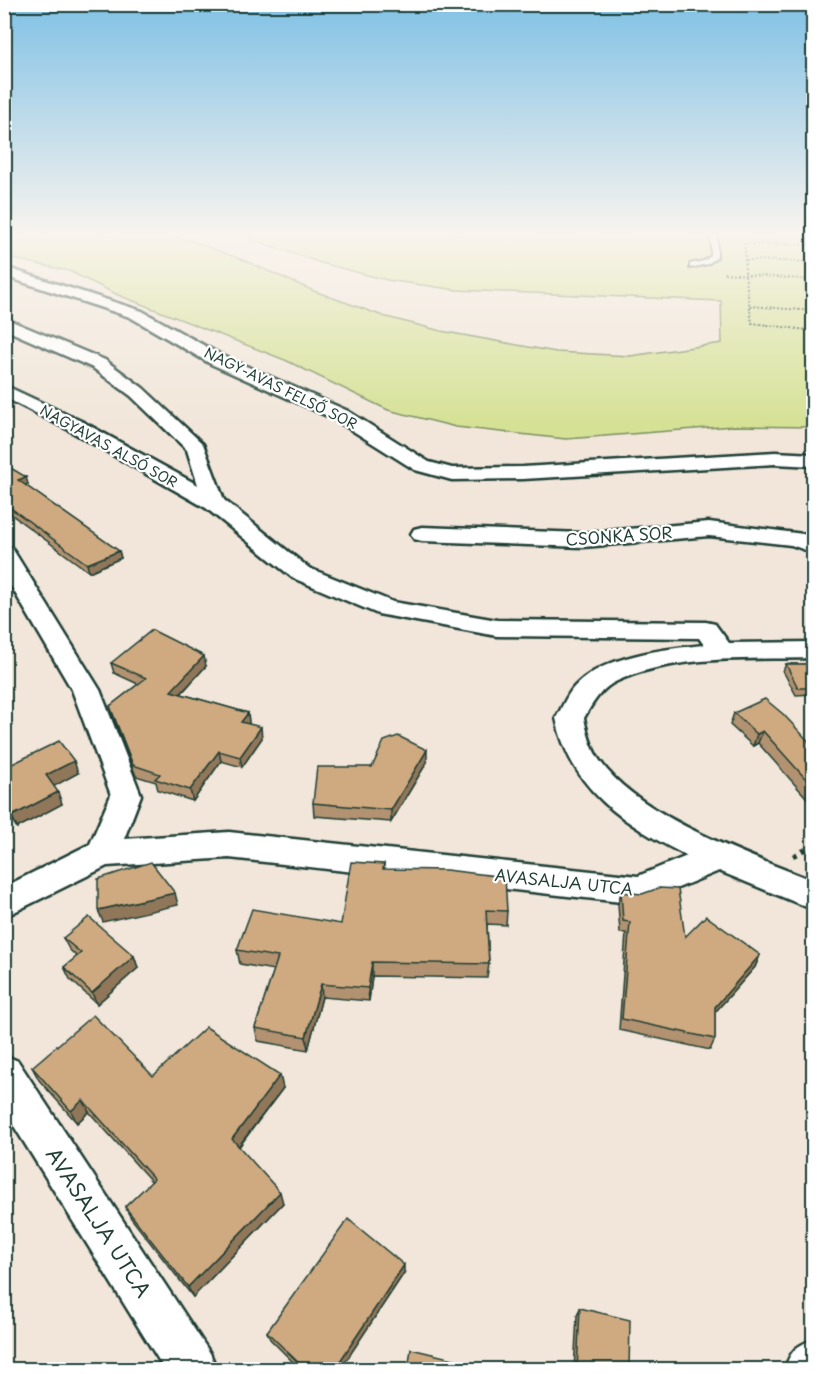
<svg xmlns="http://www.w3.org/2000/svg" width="818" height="1374" font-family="'Playpen Sans',sans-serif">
<rect width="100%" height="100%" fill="#f1e6d9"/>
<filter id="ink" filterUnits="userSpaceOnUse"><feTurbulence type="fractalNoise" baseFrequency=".0167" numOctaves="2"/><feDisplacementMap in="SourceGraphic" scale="12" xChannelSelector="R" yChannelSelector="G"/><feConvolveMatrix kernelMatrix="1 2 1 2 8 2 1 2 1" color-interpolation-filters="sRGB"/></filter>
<g filter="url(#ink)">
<path fill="#d5e194" stroke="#7a8f64" stroke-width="1.5" d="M5,234H161L189,240L243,260L314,291L383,316L441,331L556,352L630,356L722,343L721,301L457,290L387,280L321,263L236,234H813V427L733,426L566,439L456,427L388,410L285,360L118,295L69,271L5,257Z"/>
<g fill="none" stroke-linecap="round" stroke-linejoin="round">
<defs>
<path id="service" d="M711,234H717V257L708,264L690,268V264L704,261L711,256Z"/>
<path id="minor" d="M4,267L142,311L223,356L348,411L429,462L452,468L523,467L775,452L814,454V466L775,464L523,479L452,480L415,470L334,419L211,364L130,317L4,276Z
M4,318L105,360L143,388L203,444L224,500L309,568L393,602L497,620L706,622L715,624L729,643L814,642V658C750,660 677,654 617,681C601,688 592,704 584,718C587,732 591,749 600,761C639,817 751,856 814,881V910L719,871L639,904L229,858L107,866L4,917V887L90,844L111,795L72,690L4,574V546L12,548L15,553L100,690L141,795L124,839L229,832L638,876L687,856C625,824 571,791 556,718C562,708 567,694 575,686C605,655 664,649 704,645L699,638L497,636L378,614L293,578L206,508L69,430L4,397V385L83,422L198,485L187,450L131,396L93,368L4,329Z
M709,522L803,534L814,538V553L791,545L709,536L583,547L422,541L414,539L411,534L414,529L422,527L583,533Z
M4,1055L18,1061L210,1353L217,1370H165L4,1110Z
M814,1339V1370H784C792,1350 794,1347 814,1339Z"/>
</defs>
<use href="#service" stroke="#1f3d34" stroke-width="4"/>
<use href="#minor" stroke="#1f3d34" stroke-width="5"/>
<path stroke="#1f3d34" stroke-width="2" stroke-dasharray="2 2" stroke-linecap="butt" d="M814,245L745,244V274L752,323L814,331
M746,260L814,262
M724,273L814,280
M750,306L814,311"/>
<path stroke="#1f3d34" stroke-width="4.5" stroke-dasharray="5 5" stroke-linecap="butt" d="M793,856L814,845"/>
<use href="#service" fill="#fff" fill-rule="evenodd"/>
<use href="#minor" fill="#fff" fill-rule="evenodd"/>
</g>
<path fill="#b2926f" stroke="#1f3d34" stroke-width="1.5" d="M4,464L28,484L25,485L119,551L121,558L89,572L4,509Z
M111,663L206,666L181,694L248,713L249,724L262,738L242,767L221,761L193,801L158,790L156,782L136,776L113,716L110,706L138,684L114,673Z
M786,664H813V694L796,695L783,671Z
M734,713L813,746V805L758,743L753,746L730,725Z
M427,762L391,822L314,816L313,803L372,767Z
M4,768L78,773L53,786L62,804L17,828L4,808Z
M384,864V869L507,911L506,925L487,924L489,964L487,978L372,976L369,1001L322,997L308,1050L258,1041L255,1028L274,970L240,964L237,950L341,924Z
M621,892L685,937L760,955L755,967L715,1012V1039L710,1050L619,1030L626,933H620L618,904Z
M63,938L134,956L138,968L97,1004L70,979L64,967L77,957L69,949Z
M32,1067L153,1076L283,1088L239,1147L283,1203L193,1297L131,1218L125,1207L152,1182L89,1112L77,1123L39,1080Z
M404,1273L341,1368L347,1370H301L270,1339L267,1332Z
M580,1308L629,1370H574L577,1316Z"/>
<path fill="#91775a" stroke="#1f3d34" stroke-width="1.5" d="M26,477L28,484L20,487L18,480Z
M119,551L121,558L89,572L87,564Z
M204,656L206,666L174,701L171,691Z
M248,713L249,723L243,732L241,722Z
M261,727L262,738L242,767L240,757Z
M763,731L758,743L753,746L757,734Z
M427,750V762L391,822V810Z
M219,751L221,761L193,801L190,790Z
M74,761L78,773L51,788L46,775Z
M58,792L62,804L17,828L12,816Z
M175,893L178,905L103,922L98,910Z
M760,955L755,967L710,1018L715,1007Z
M134,956L138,968L97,1004L92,993Z
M372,962V976L369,1001L368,988Z
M321,984L322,997L308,1050L306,1037Z
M280,1075L283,1088L235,1151L232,1139Z
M83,1100L89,1112L77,1123L71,1111Z
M280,1192L283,1203L193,1297L188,1287Z
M404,1265V1273L340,1370L336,1367Z"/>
<path fill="#cfaa81" stroke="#1f3d34" stroke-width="1.5" d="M4,464L26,477L18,480L119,551L87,564L4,503Z
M152,630L204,656L171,691L248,713L241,722L261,727L240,757L219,751L190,790L155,779L160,774L133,765L110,706L146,678L111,663Z
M786,664H813V688H798Z
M765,699L783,714L813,746V787L763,731L757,734L734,713Z
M398,736L427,750L391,810L313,803L317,767H372L384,741Z
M59,741L74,761L46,775L58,792L12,816L4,804V768Z
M151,862L175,893L98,910V879Z
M351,862L384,864L383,869L446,870L505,877L507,911L486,910L489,964L372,962L368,988L321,984L306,1037L255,1028L278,957L237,950L252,909L341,924Z
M659,888L678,889L685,937L706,916L760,955L715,1007V1039L622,1019L630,922L623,921L621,892L642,894Z
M89,917L134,956L92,993L64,967L81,953L63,938Z
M93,1015L153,1076L206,1027L280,1075L232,1139L280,1192L188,1287L125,1207L154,1179L83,1100L71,1111L32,1067Z
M348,1219L404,1265L336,1367L347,1370H306L267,1332Z
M580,1308L630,1320L629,1370H577Z
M411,1349L496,1369V1370H408Z"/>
</g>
<linearGradient id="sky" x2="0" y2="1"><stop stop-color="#80c1e5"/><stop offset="0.55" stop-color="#f9f4ee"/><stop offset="1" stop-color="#f9f4ee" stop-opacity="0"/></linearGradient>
<rect width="818" height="426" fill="url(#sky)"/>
<g text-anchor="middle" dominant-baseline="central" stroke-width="4.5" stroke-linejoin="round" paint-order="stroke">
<g font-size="14" fill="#1f3d34" stroke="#fff">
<text transform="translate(281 388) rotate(26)">NAGY-AVAS FELSŐ SOR</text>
<text transform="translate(109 446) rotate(29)">NAGYAVAS ALSÓ SOR</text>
</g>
<g font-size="16" fill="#1f3d34" stroke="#fff">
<text transform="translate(619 535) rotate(-4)">CSONKA SOR</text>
<text transform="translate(564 881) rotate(6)">AVASALJA UTCA</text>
</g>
<g font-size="20" fill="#1f3d34" stroke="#fff">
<text transform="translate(99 1222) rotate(57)">AVASALJA UTCA</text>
</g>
</g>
<rect width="818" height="1374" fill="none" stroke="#fff" stroke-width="24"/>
<rect x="12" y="12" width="794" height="1350" fill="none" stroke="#1f3d34" stroke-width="2" filter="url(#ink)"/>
</svg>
